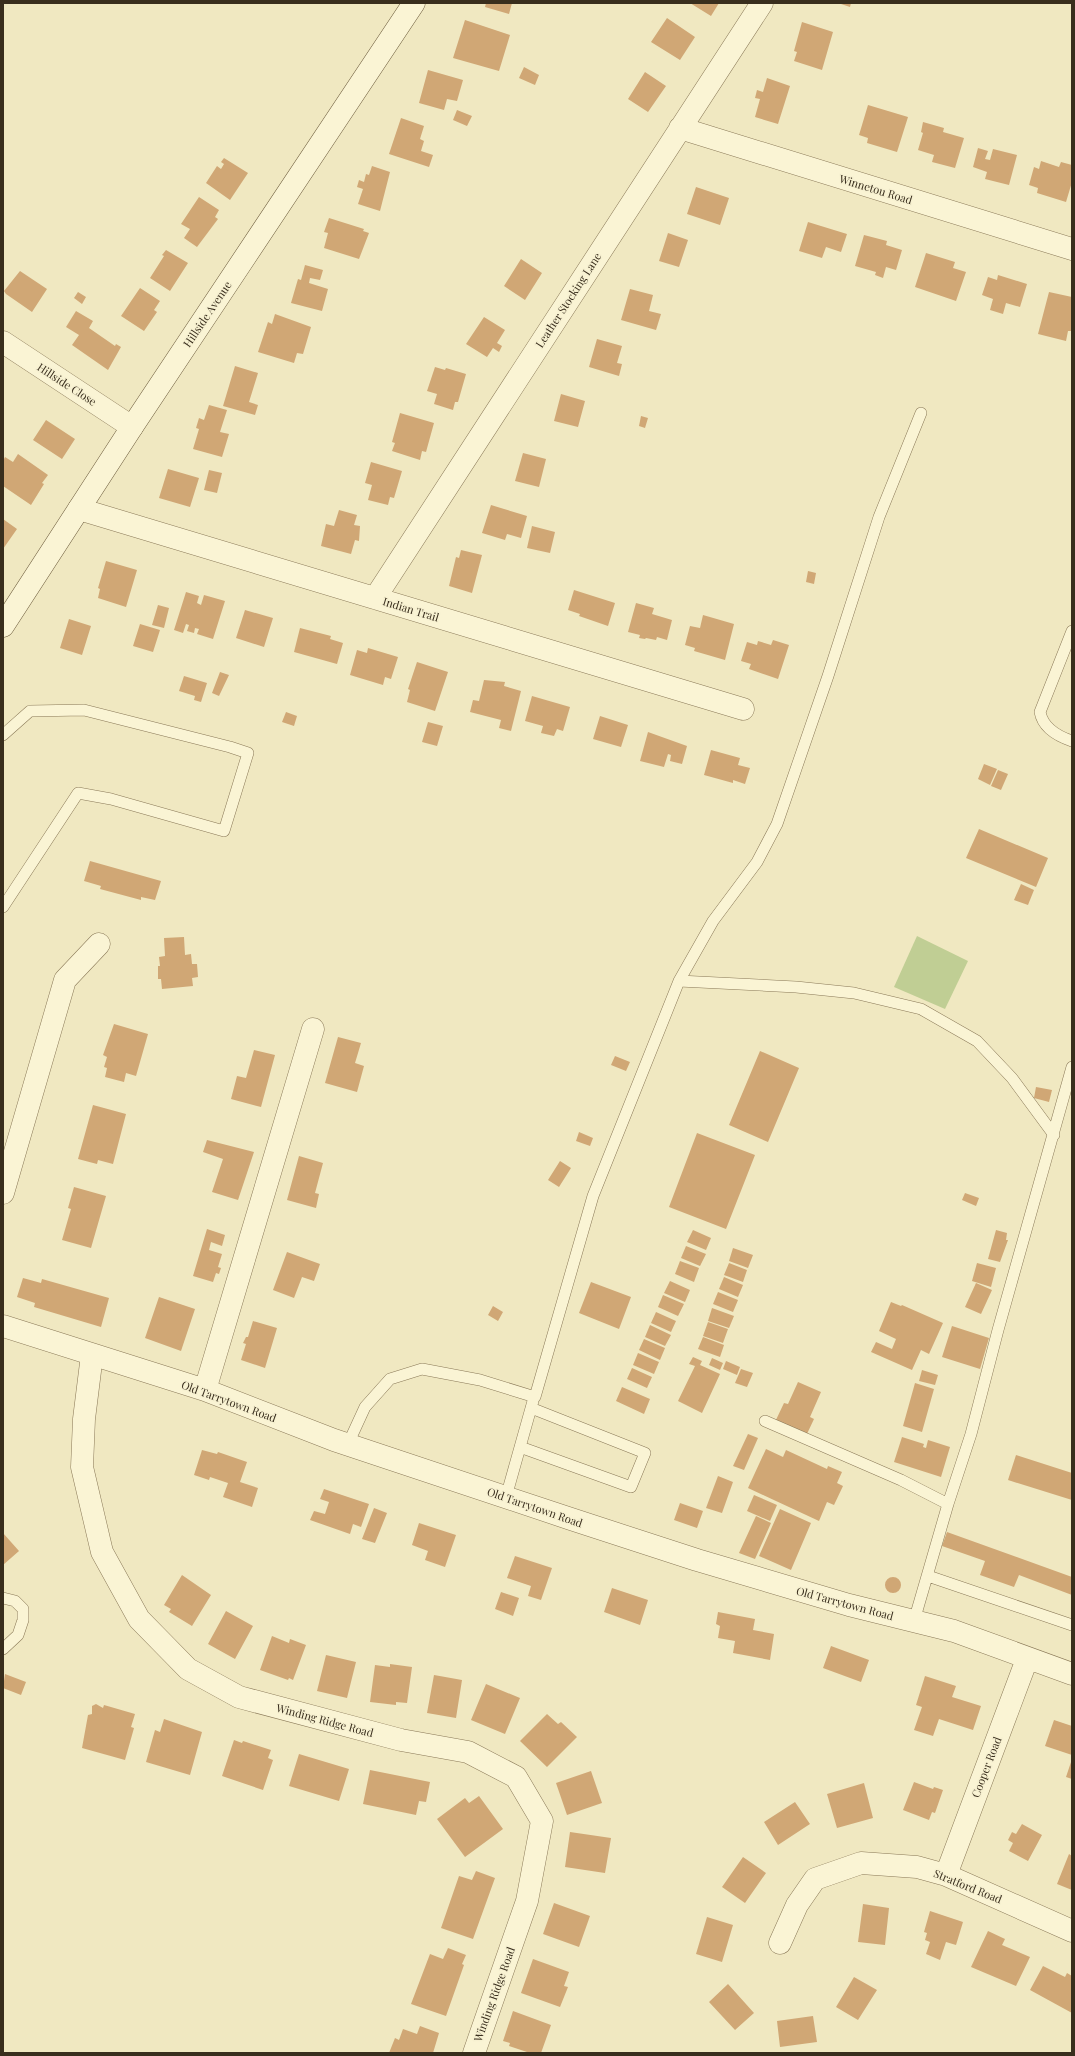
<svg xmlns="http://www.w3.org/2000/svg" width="1075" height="2056" font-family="'Playfair Display',serif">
<rect width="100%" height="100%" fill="#f0e8c1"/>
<path fill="#c0ce94" d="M917,936L968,961L945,1009L894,987Z"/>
<path fill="#d0a775" d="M486,3H512L509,14L485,7Z
M690,3H719L711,16Z
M838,3H851L850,7Z
M667,18L695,37L680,60L651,42Z
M465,20L510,35L499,71L453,58Z
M802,22L833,32L822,70L794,61L797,52L794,51Z
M524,67L539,75L535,85L519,78Z
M428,70L463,80L457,101L447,99L444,110L419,103Z
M645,72L666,86L648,112L628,99Z
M767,78L790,86L778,124L755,117L760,99L755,98L757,90L763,92Z
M868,105L908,117L897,152L867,143L868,138L859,135Z
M457,110L472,116L467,126L453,120Z
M401,118L424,126L420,139L424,141L421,151L433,155L429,167L389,154Z
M923,122L944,128L943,132L964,138L955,168L932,162L934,155L918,150L923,133L921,132Z
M978,148L988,151L985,159L990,160L993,149L1017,155L1009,185L985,179L987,172L973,167Z
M224,158L248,173L230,200L206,183L217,166L221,169L224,164L221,162Z
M1041,161L1059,167L1061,162L1072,165V182L1066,202L1037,193L1038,188L1029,185L1034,167L1039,169Z
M372,166L390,172L380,211L358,204L363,189L357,187L359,180L364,182L366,174L369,175Z
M696,187L729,198L720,225L687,214Z
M199,197L219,210L215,217L218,219L197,247L184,238L190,229L181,224Z
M329,218L364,229L363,231L369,233L359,259L324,248L328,233L324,232Z
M808,222L847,234L841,252L826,247L822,258L799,251Z
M668,233L688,240L679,267L659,261Z
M864,235L887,241L886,245L902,250L896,270L886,267L883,278L875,275L876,272L855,266Z
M166,250L188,263L170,291L150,278L164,256L162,255Z
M926,253L955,262L953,268L966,272L956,301L915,287Z
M521,259L542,273L525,300L504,286Z
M305,265L323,270L320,280L310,278L309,283L328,289L322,311L291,303L298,279L301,280Z
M20,271L47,289L32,312L6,294L4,291Z
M998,275L1027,284L1020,307L1006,303L1003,314L990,310L993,299L982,295L988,277L997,280Z
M140,288L160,301L154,310L157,312L144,331L121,316Z
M630,289L653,295L649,311L661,314L656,330L621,320Z
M78,292L86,297L82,304L74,298Z
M1049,292L1072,297V328L1071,331H1068L1066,341L1038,334Z
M76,311L93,321L89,328L115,346L116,344L121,347L108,370L72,345L79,335L66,327Z
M275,314L311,327L303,354L297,353L294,363L258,352L268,322L272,324Z
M484,317L505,330L497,343L502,346L499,352L493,348L487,357L466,344Z
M597,339L622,346L617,363L622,364L619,376L589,367Z
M235,366L258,373L249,402L258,405L255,415L223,406Z
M435,367L445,370L446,368L466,374L458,402H455L453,410L434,404L437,394L427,391Z
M561,394L585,401L578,427L554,421Z
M209,405L227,410L220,432L229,434L222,457L193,449L199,429L196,428L199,418L204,420Z
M400,413L434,423L426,452L422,451L420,460L392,451L395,443L392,442Z
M641,416L648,418L645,428L639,426Z
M46,420L75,439L62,459L33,440Z
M523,453L546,459L539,487L515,481Z
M18,454L48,475L42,483L44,484L31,505L3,486V461L5,457L13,462Z
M371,462L402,471L394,498L390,497L388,505L368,500L372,485L365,483Z
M168,469L199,478L190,507L159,498Z
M209,470L222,473L217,493L204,490Z
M491,505L527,516L521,538L507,534L505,540L482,533Z
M339,510L357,515L354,525L360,526L359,541L355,540L351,554L321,546L326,524L334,526Z
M3,519L17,529L3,549Z
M532,526L555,532L550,553L527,548Z
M461,550L482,555L472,593L449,586L456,557L459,558Z
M106,561L137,570L126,607L98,598L100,589L98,588Z
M808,571L816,573L814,584L806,582Z
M574,590L615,603L608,626L579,616L580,614L568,610Z
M186,592L199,596L197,603L201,605L204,595L225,601L213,639L197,634L199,629L195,628L194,633L187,631L189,625L186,624L183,633L174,630Z
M636,603L654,608L652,614L672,620L667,640L657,637L656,640L646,638L645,639L639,638L640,635L628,632Z
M158,605L169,608L164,628L152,625Z
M245,610L273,618L264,647L236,638Z
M703,615L734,624L725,660L694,651L695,648L685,645L690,626L700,628Z
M69,619L91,626L82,655L60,648Z
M140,624L160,630L153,652L133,646Z
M300,628L331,636L330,639L343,643L337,664L294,652Z
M773,640L789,645L778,679L749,669L751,664L741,661L747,642L757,645L758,641L771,645Z
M368,648L398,657L391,679L385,677L383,685L350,675L357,650L367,653Z
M417,662L448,672L435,711L407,702L410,690L408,689Z
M220,672L229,675L219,696L212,693Z
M184,676L207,683L201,702L194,700L195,696L179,691Z
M484,680L505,682L504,686L521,691L511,731L499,728L501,720L470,712L473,700L479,701Z
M532,696L570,707L563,731L557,729L554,736L541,733L543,726L525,721Z
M286,712L297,716L294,726L282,722Z
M600,716L628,725L621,747L593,739Z
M428,722L443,726L437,746L422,742Z
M648,732L687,746L682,764L670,761L671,755L668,754L664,767L640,761Z
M711,750L740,758L738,765L750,768L745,784L733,780V783L704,775Z
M984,764L997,769L990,785L978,779Z
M998,770L1008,774L1001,790L991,786Z
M979,829L1048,858L1036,887L966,858Z
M90,861L161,881L155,900L141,897V900L100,889L101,886L84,881Z
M1021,884L1034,890L1028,905L1014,900Z
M184,937L185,955L191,954L192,964H197L198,977L192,978L193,986L162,989L161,979H158V966H160L159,957L165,956L164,938Z
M114,1024L148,1034L136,1076L126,1073L124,1082L105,1077L107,1068L104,1067L107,1057L103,1055Z
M338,1037L361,1043L355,1063L364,1066L357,1092L325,1083Z
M254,1050L275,1055L261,1107L231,1099L237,1076L246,1078Z
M760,1051L799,1068L768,1142L729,1125Z
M615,1056L630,1062L626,1071L611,1065Z
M1036,1087L1052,1090L1049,1102L1034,1098Z
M93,1105L126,1114L113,1164L98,1160L97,1164L78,1159Z
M579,1132L593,1138L590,1146L576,1141Z
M697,1133L755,1155L726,1229L669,1207Z
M207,1140L254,1152L238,1200L212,1192L223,1159L203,1152Z
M299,1156L323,1163L315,1193L319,1194L316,1208L287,1200Z
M560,1161L571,1168L559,1187L548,1180Z
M74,1187L106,1196L91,1248L62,1240L71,1209L68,1208Z
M965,1193L979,1198L976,1206L962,1200Z
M207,1229L225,1235L222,1246L211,1242L209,1250L222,1254L218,1267L221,1268L219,1274L216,1273L213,1282L193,1276Z
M693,1230L711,1238L706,1250L687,1242Z
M996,1230L1007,1233L1006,1240H1008L1000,1262L988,1259Z
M686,1246L706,1254L700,1266L681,1258Z
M733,1248L753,1255L748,1268L729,1261Z
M287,1252L320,1264L314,1281L302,1277L294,1298L273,1290Z
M680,1261L699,1268L694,1282L675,1274Z
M729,1263L747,1270L743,1282L724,1275Z
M977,1263L996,1268L991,1287L972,1281Z
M724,1277L743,1285L738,1297L719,1289Z
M23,1278L41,1283L42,1279L109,1298L101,1327L34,1307L35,1303L17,1297Z
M670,1281L690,1290L685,1302L664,1293Z
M591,1282L631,1297L619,1329L579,1313Z
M976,1283L992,1290L981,1314L965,1307Z
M718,1292L738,1300L733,1312L713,1304Z
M663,1295L684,1304L678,1316L658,1307Z
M159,1297L195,1309L181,1351L145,1338Z
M891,1302L901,1306L902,1305L943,1323L929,1354L921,1350L912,1370L871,1352L876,1342L892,1349L896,1339L879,1331Z
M493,1306L503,1312L498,1321L488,1315Z
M712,1308L734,1316L729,1328L708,1321Z
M656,1312L676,1321L671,1332L651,1323Z
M253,1321L277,1328L265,1368L241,1360L246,1344L243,1343L246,1337H248Z
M708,1322L728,1329L723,1343L703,1336Z
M650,1325L671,1335L665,1346L645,1337Z
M952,1326L989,1338L980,1369L942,1357Z
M703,1337L724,1345L720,1357L698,1349Z
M644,1339L665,1348L660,1360L639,1350Z
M638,1353L659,1362L654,1374L633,1365Z
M693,1357L702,1361L700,1365L720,1374L702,1413L678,1401L695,1366L689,1364Z
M712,1358L723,1363L720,1370L709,1365Z
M726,1361L740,1367L737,1375L723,1369Z
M632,1368L652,1377L647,1388L627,1379Z
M741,1369L753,1373L747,1387L735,1383Z
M922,1370L938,1375L935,1385L919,1381Z
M798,1382L821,1392L810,1417L814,1419L806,1436L775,1422L784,1403L788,1404Z
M915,1383L934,1389L922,1432L903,1426Z
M622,1387L650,1399L644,1414L616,1401Z
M748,1434L758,1438L744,1470L733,1466Z
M902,1437L924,1444L923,1447L926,1448L928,1440L950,1447L941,1477L894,1462Z
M766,1449L783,1457L786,1450L827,1469L828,1466L842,1472L837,1483L843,1486L834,1505L827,1502L819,1521L748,1488Z
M202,1450L217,1454L218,1452L247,1462L240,1482L258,1488L252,1507L223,1497L228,1483L210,1477L209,1480L194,1475Z
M1016,1455L1072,1473V1500L1008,1480Z
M718,1476L733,1482L722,1513L706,1508Z
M324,1489L369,1504L361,1527L353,1524L350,1534L310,1520L314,1511L325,1514L329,1502L320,1499Z
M754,1495L777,1505L770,1521L747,1511Z
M680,1503L703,1511L697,1528L674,1520Z
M374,1508L387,1513L375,1543L362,1539Z
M780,1509L811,1523L791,1570L759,1556Z
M756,1516L771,1523L755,1559L739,1553Z
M419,1523L456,1535L445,1567L425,1560L428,1551L412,1545Z
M947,1532L1072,1577V1595L1019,1575L1014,1587L980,1575L985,1561L942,1546Z
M3,1533L19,1551L3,1565Z
M515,1556L552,1568L541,1600L528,1596L531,1586L507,1578Z
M182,1575L211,1595L192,1626L169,1612L171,1609L164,1605Z
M885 1585a8 8 0 1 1 16 0a8 8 0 1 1-16 0Z
M612,1588L648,1600L640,1625L604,1612Z
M501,1592L519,1598L513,1616L495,1609Z
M226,1611L253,1626L235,1659L208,1644Z
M718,1612L755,1619L753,1630L774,1634L770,1660L733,1653L735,1641L718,1638L720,1626L716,1624Z
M272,1636L289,1643L290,1639L306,1645L293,1680L289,1678L288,1680L260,1670Z
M831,1646L869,1660L861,1682L823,1668Z
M326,1655L356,1662L347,1698L317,1691Z
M390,1664L412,1667L407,1703L396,1702V1705L370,1702L375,1665L390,1667Z
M5,1674L26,1682L21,1695L3,1688Z
M434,1675L462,1680L456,1718L427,1713Z
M925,1676L956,1686L952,1697L981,1706L973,1730L939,1719L933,1736L914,1730L922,1707L916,1705Z
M486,1684L520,1698L505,1734L471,1720Z
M96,1704L103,1708L104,1705L135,1714L131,1727L134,1728L125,1760L82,1748L88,1715L92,1714V1706Z
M547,1714L558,1724L561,1722L577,1737L547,1767L520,1741Z
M164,1719L202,1732L190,1775L146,1762L155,1730L160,1732Z
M1054,1720L1072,1726V1755L1045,1746Z
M234,1740L242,1743L243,1741L271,1750L268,1758L273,1760L263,1790L222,1776Z
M299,1754L349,1769L339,1801L289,1786Z
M1072,1759V1779L1066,1777Z
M370,1770L430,1782L426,1802L419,1801L416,1815L363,1804Z
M591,1771L602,1803L567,1815L556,1783Z
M914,1782L933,1789L934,1787L943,1790L935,1813L932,1812L929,1820L903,1810Z
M864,1783L873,1818L837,1828L827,1794Z
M479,1796L503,1829L465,1857L437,1819L465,1798L469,1803Z
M795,1802L810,1824L778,1845L764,1822Z
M1022,1824L1042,1835L1028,1861L1009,1851L1013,1843L1008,1840L1012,1832L1016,1834Z
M570,1832L611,1838L605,1873L565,1867Z
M1069,1854L1072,1856V1890L1057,1884Z
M743,1857L766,1873L745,1903L722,1887Z
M476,1871L495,1878L473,1939L441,1928L459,1876L472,1880Z
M554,1903L590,1916L579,1947L543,1934Z
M863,1904L889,1908L885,1945L858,1942Z
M930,1911L963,1922L956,1945L946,1942L940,1960L926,1954L930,1942L925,1940L927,1933L924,1932Z
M707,1917L733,1925L722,1962L696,1954Z
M988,1931L1005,1939L1002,1945L1030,1957L1016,1986L971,1967Z
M448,1948L466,1955L462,1964L464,1965L446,2016L411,2004L430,1954L443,1959Z
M533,1959L569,1972L564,1986L568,1987L560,2007L521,1993Z
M1043,1966L1065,1977L1067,1973L1072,1976V2013L1030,1990Z
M854,1977L877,1990L858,2020L836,2007Z
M728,1984L754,2013L735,2030L709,2002Z
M513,2011L551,2025L541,2053L527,2052L509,2046L510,2043L503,2041Z
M813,2016L817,2042L780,2047L777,2021Z
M420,2026L439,2033L433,2053H389L395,2038L399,2040L403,2029L417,2034Z"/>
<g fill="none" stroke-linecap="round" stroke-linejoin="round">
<defs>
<path id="service" d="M1072,631L1040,712C1043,728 1057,736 1072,741
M3,735L30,711L84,710L230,747L248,753L224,831L111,799L78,793L3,907
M679,981L796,987L854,993L921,1009L977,1041L1012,1078L1054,1135
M765,1421L901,1480L948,1504L914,1621
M348,1444L365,1407L390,1379L422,1369L480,1380L535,1397L593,1196L679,981L713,921L757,862L777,824L828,676L879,517L921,413
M520,1447L631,1487L645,1453L531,1408
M506,1497L533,1401
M948,1504L971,1434L998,1330L1072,1067
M928,1576L1072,1625
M3,1598L15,1601L23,1609V1620L18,1635L3,1649"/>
<path id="minor" d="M680,128L1072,249
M3,342L132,427
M79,509L743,709
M375,598L762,3
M3,1193L65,980L99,944
M3,1326L205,1390L334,1440L571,1519L697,1560L849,1605L954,1631L1072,1674
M92,1355L84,1419L82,1467L102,1552L139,1619L188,1669L239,1697L401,1740L468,1752L516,1777L542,1821L527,1901L474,2053
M205,1390L313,1029
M946,1875L1027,1659
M780,1943L797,1905L815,1879L861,1863L917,1867L946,1875L1072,1931"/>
<path id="secondary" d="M3,626L132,427L414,3"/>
</defs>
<use href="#service" stroke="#8a7958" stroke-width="12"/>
<use href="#minor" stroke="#8a7958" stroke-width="23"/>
<use href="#secondary" stroke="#6b5a3b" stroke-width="23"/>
<use href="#service" stroke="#faf4d4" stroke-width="11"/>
<use href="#minor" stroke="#faf4d4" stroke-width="22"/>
<use href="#secondary" stroke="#faf4d4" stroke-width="22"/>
</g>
<g text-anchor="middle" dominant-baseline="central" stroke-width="3" stroke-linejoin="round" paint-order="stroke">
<g font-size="11" fill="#392e1d" stroke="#f7f1d1">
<text transform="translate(876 189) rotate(17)">Winnetou Road</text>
<text transform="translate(568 300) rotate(-57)">Leather Stocking Lane</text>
<text transform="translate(207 314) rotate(-56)">Hillside Avenue</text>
<text transform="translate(67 384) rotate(33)">Hillside Close</text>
<text transform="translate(411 609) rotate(17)">Indian Trail</text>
<text transform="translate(229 1401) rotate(20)">Old Tarrytown Road</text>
<text transform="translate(535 1507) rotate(19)">Old Tarrytown Road</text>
<text transform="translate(845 1603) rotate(15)">Old Tarrytown Road</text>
<text transform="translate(325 1720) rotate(15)">Winding Ridge Road</text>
<text transform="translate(986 1767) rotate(-69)">Cooper Road</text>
<text transform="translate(968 1886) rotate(22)">Stratford Road</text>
<text transform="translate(494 1994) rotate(-70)">Winding Ridge Road</text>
</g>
</g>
<rect width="1075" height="2056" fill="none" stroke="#392e1d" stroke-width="8"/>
</svg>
